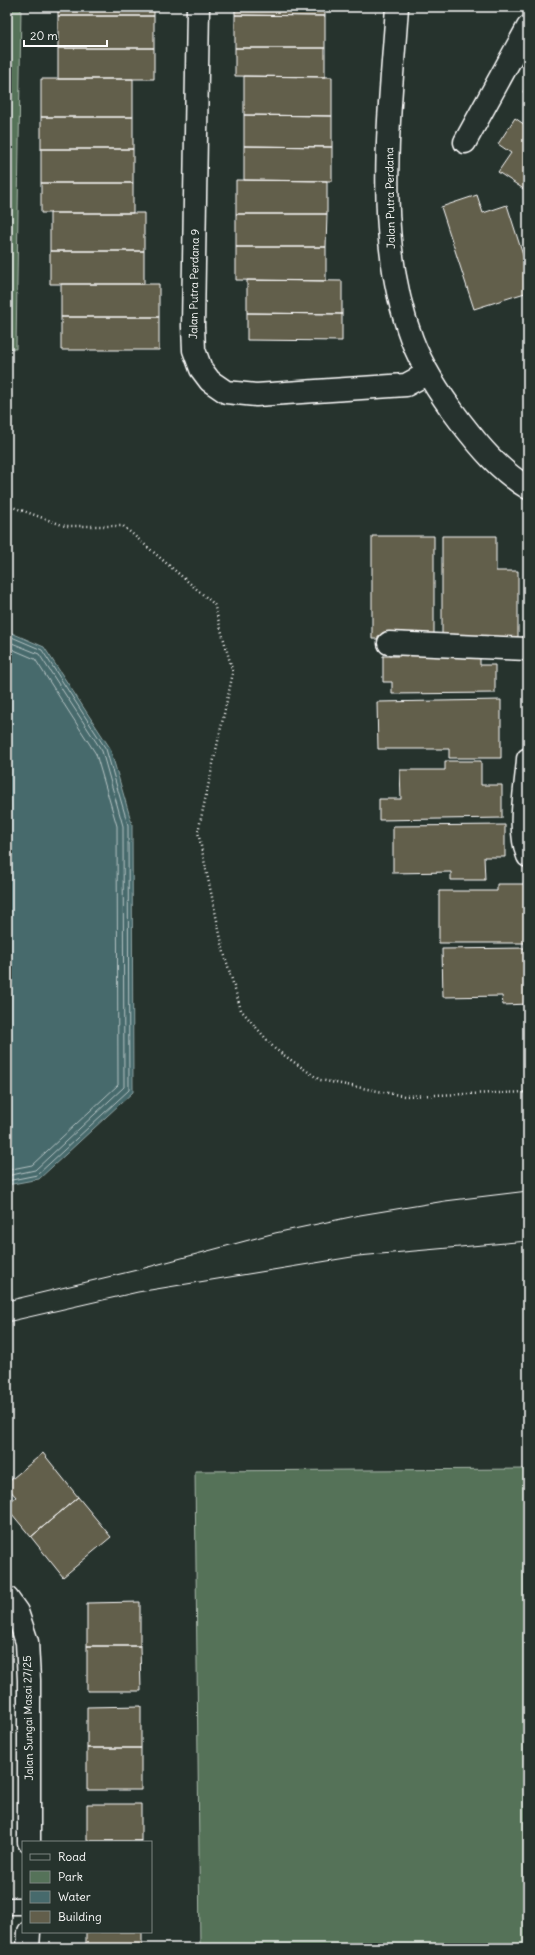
<svg xmlns="http://www.w3.org/2000/svg" width="535" height="1955" font-family="Delius,sans-serif">
<rect width="100%" height="100%" fill="#26332d"/>
<filter id="ink" filterUnits="userSpaceOnUse"><feTurbulence type="fractalNoise" baseFrequency=".025" numOctaves="2"/><feDisplacementMap in="SourceGraphic" scale="8" xChannelSelector="R" yChannelSelector="G"/><feConvolveMatrix kernelMatrix="1 2 1 2 8 2 1 2 1" color-interpolation-filters="sRGB"/></filter>
<g filter="url(#ink)">
<path fill="#557259" stroke="#aab8ac" d="M7,7H21L16,349L7,348Z
M528,1469V1948H200L195,1471Z
M7,1715H9V1893H7Z"/>
<path fill="#476a6c" stroke="#91a6a7" d="M7,631L44,647L110,748L132,824L133,1092L39,1179L7,1185Z"/>
<g fill="none" stroke-linecap="round" stroke-linejoin="round">
<path stroke="#b5c3c4" stroke-width="1" d="M7,635L42,650L106,749L128,825L129,1090L37,1175L7,1181
M7,641L39,654L102,751L123,826L124,1087L35,1170L7,1176
M7,647L35,659L96,754L117,826L118,1085L32,1165L7,1170"/>
</g>
<path fill="#625e4b" stroke="#fff" d="M58,7H154V16H58Z
M235,7H325V16L235,15Z
M235,15L325,16V48H235Z
M58,16H154V48H58Z
M58,48H154V79H58Z
M235,48H325V77L235,76Z
M244,76L332,77V116L244,115Z
M41,79H133V117H41Z
M528,83V95L523,92Z
M244,115L332,116V147L244,146Z
M41,117H133V149H41Z
M515,118L525,125L528,121V192L498,172L511,153L498,144Z
M244,146L332,147V181L244,180Z
M41,149H133V183H41Z
M236,180L327,181V214H236Z
M41,183H133V213H41Z
M477,195L483,213L507,205L528,271V292L474,309L441,207Z
M50,213H144V251H50Z
M236,214H327L326,247H236Z
M236,247H326V281L236,280Z
M50,251H144V284H50Z
M247,280L342,281V314L247,313Z
M61,284H159V317H61Z
M247,313L342,314V341L247,340Z
M61,317H159V350H61Z
M372,536H434V636H378V639H372Z
M442,536H496V571H518V639H442Z
M480,649V665H495V693L392,694V682H383V656H400L399,650Z
M501,700V758H449V749H378L377,702Z
M445,761H481V785H502V818L379,820V799H401L400,770H445Z
M505,825V857H484L485,880H451V872L393,873V826Z
M497,884H528V943H439V891H497Z
M528,948V1004L503,1005L502,996L443,997L442,949Z
M43,1453L78,1497L31,1537L7,1508V1504L16,1497L7,1487V1483Z
M78,1497L111,1537L63,1577L31,1537Z
M140,1602V1646H87V1603Z
M87,1646H140L141,1691H87Z
M141,1706V1748H87V1707Z
M87,1748H141V1790H87Z
M87,1804H141V1841H87Z
M87,1841H141V1842H87Z
M86,1932H142V1947H86Z
M86,1947H142V1948H86Z"/>
<g fill="none" stroke-linecap="round" stroke-linejoin="round">
<defs>
<path id="lane" d="M7,1906H23"/>
<path id="street" d="M198,7L193,326L194,350L201,369L210,381L226,392L256,395L406,385L428,373
M397,7C390,115 373,237 412,340C423,369 441,396 460,421C480,447 499,470 528,488
M465,142L528,27
M389,643L528,649
M528,759C526,789 517,828 528,856
M7,1598L17,1612L27,1642L29,1680V1842
M28,1948L29,1932"/>
</defs>
<use href="#lane" stroke="#fff" stroke-width="19"/>
<use href="#street" stroke="#fff" stroke-width="25"/>
<path stroke="#fff" stroke-width="2.5" stroke-dasharray="1 3" stroke-linecap="butt" d="M7,505L65,526H123L214,604L233,673L198,832L224,953L241,1010L275,1049L320,1080L404,1096L528,1092"/>
<use href="#lane" stroke="#26332d" stroke-width="16"/>
<use href="#street" stroke="#26332d" stroke-width="22"/>
<path stroke="#fff" stroke-width="1" d="M7,1301L137,1270L275,1233L360,1215L445,1201L528,1191
M7,1322L138,1292L358,1256L528,1241"/>
</g>
</g>
<g text-anchor="middle" dominant-baseline="central" stroke-width="4" stroke-linejoin="round" paint-order="stroke">
<g font-size="11" fill="#fff" stroke="#26332d">
<text transform="translate(390 198) rotate(-91)">Jalan Putra Perdana</text>
<text transform="translate(194 284) rotate(-89)">Jalan Putra Perdana 9</text>
<text transform="translate(28 1718) rotate(-91)">Jalan Sungai Masai 27/25</text>
</g>
</g>
<rect width="535" height="1955" fill="none" stroke="#26332d" stroke-width="24"/>
<rect x="12" y="12" width="511" height="1931" fill="none" stroke="#fff" stroke-width="1.5" filter="url(#ink)"/>
<rect x="22" y="1841" width="130" height="92" fill="#26332d" stroke="#7d8581"/>
<rect x="30" y="1854" width="20" height="6" fill="#26332d" stroke="#7d8581"/>
<text x="58" y="1861" font-size="12" fill="#ffffff">Road</text>
<rect x="30" y="1871" width="20" height="12" fill="#557259" stroke="#7d8581"/>
<text x="58" y="1881" font-size="12" fill="#ffffff">Park</text>
<rect x="30" y="1891" width="20" height="12" fill="#476a6c" stroke="#7d8581"/>
<text x="58" y="1901" font-size="12" fill="#ffffff">Water</text>
<rect x="30" y="1911" width="20" height="12" fill="#625e4b" stroke="#7d8581"/>
<text x="58" y="1921" font-size="12" fill="#ffffff">Building</text>
<path d="M24 40v6h83v-6" fill="none" stroke="#ffffff" stroke-width="2"/>
<text x="30" y="40" font-size="12" fill="#ffffff" stroke="#26332d" stroke-width="3" paint-order="stroke">20 m</text>
</svg>
